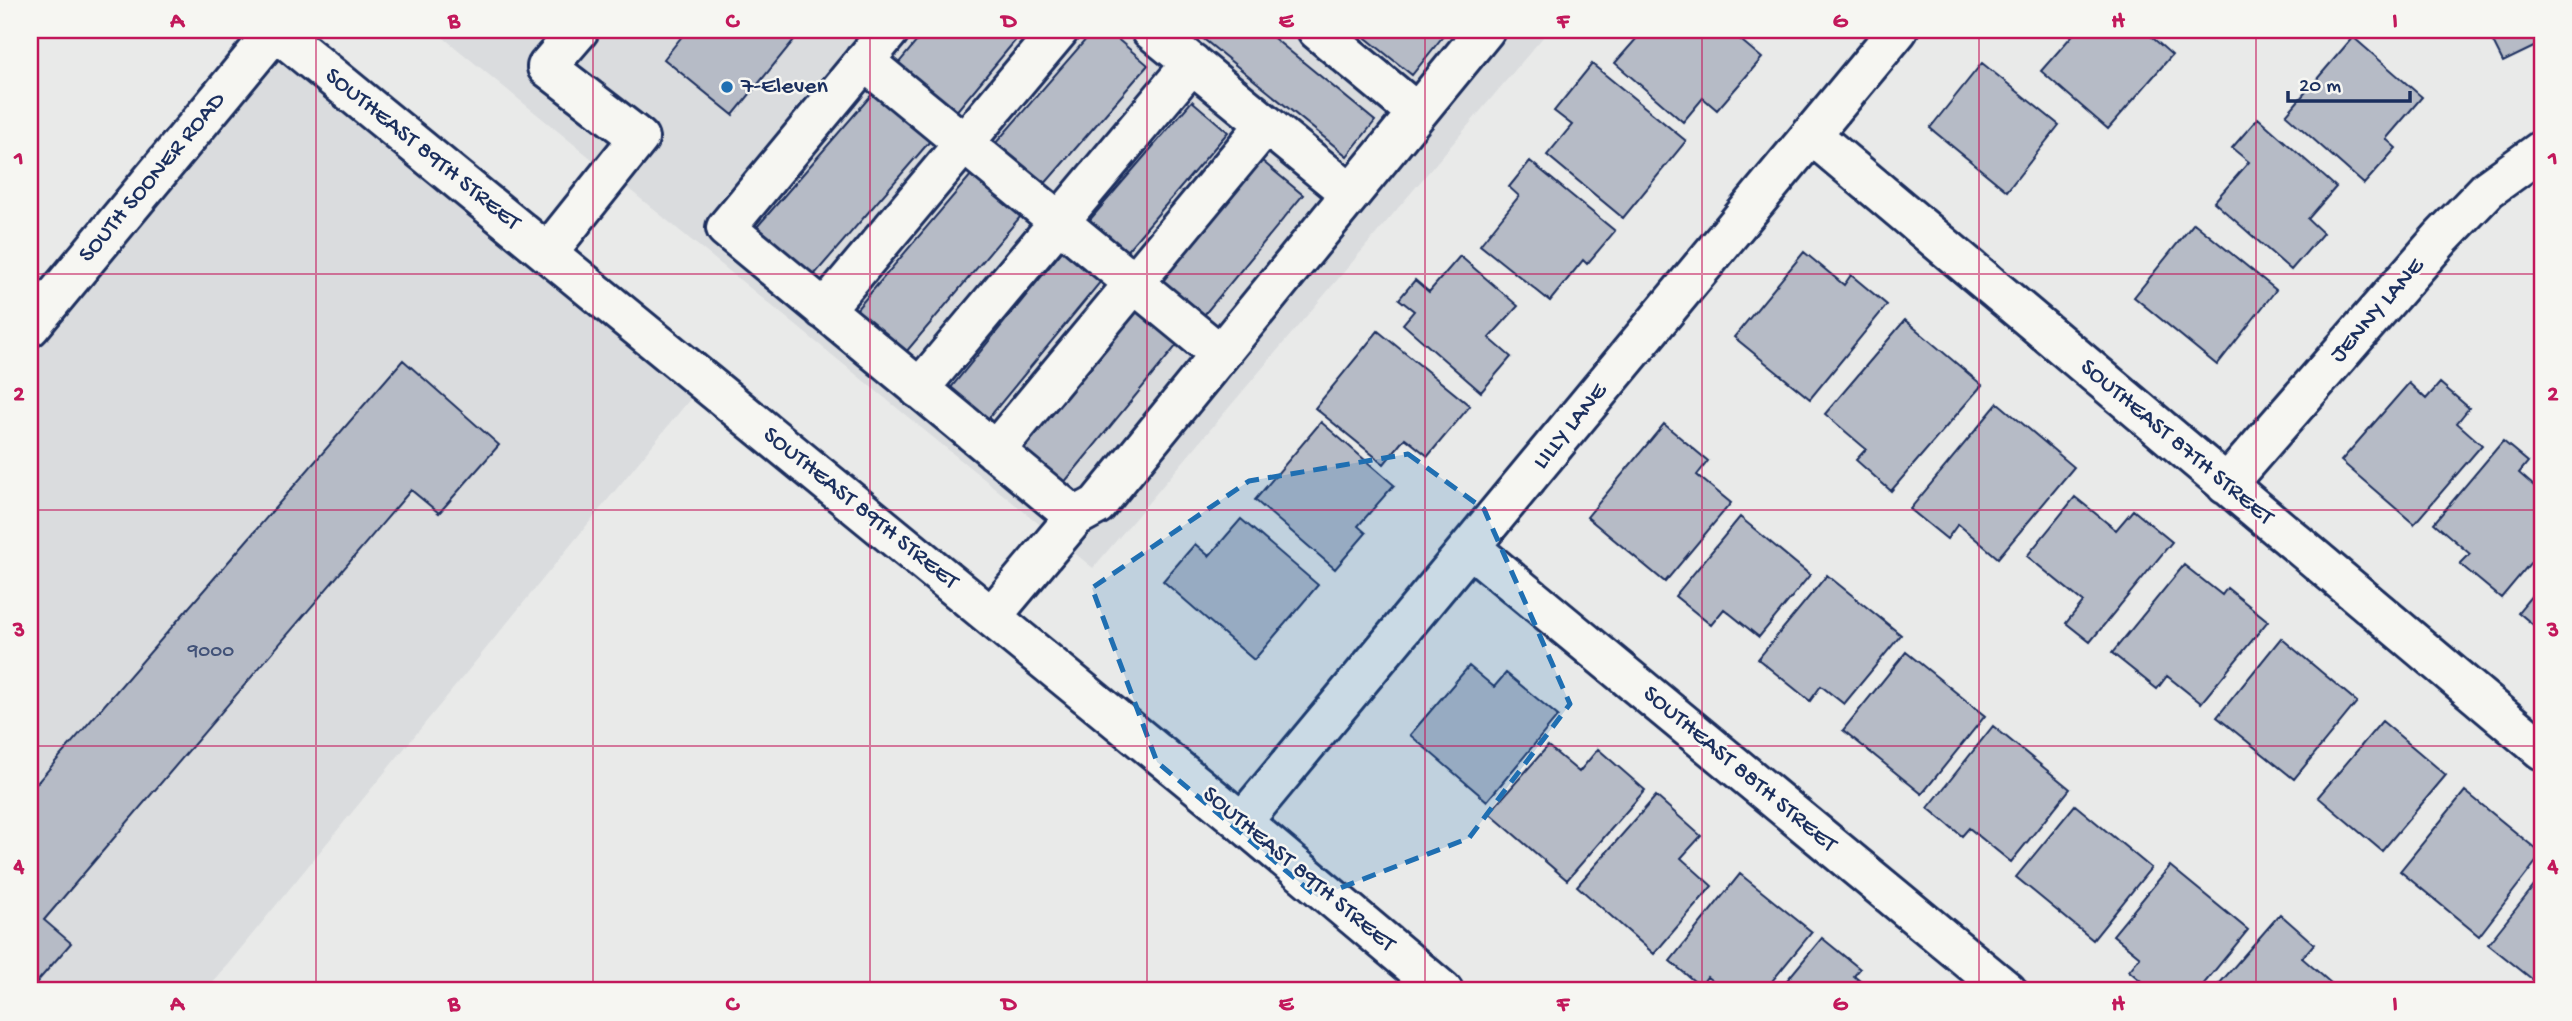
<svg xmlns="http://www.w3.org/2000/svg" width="2572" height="1021" font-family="'Gochi Hand',sans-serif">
<rect width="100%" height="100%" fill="#e9eae9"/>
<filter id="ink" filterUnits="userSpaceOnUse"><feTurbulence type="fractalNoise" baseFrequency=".0143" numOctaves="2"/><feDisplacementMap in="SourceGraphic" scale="14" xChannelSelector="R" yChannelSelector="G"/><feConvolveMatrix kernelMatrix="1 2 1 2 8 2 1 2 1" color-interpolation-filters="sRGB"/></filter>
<g filter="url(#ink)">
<path fill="#dadcde" d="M276,30L704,382L206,991H30V327Z
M434,30H1549L1093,568Z"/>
<path fill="#b6bbc6" stroke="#1b2f5e" stroke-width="2" d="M687,30H802L733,115L664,59Z
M926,30H1024L950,119L892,71Z
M1094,30H1107L1148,65L1036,194L988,152Z
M1205,30H1264L1375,121L1347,156L1200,36Z
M1356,30H1448L1412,75Z
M1644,30H1729L1762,58L1717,110L1703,98L1683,122L1615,63Z
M2077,30H2144L2172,55L2108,129L2041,71Z
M2487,30H2542V43L2503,62Z
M2353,37L2422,97L2386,139L2396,148L2364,184L2286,115Z
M1982,63L2059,125L2007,191L1930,128Z
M1592,64L1686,141L1623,218L1547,155L1572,125L1554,111Z
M881,84L937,133L814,275L757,227Z
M1192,101L1228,132L1118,261L1082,229Z
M2258,118L2336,187L2308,219L2323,233L2291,270L2214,202L2249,162L2232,148Z
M1261,160L1303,195L1195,326L1153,290Z
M1530,161L1615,231L1587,264L1583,260L1550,301L1480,245L1519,196L1509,187Z
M977,168L1026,210L906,352L856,310Z
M2194,223L2276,290L2217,365L2134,297Z
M1068,244L1106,275L987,420L949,390Z
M1804,252L1844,285L1851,275L1887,305L1810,399L1734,337Z
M1460,256L1518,306L1489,338L1511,357L1481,392L1403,324L1414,311L1399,299L1415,280L1429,292Z
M1139,304L1182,339L1063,484L1021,448Z
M1905,320L1982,385L1891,491L1856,460L1866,449L1825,414Z
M1378,331L1470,406L1428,456L1405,438L1384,464L1315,408Z
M403,360L499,445L439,513L411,490L44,920L71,943L30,990V791Z
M2409,383L2426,399L2440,383L2469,408L2457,423L2482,445L2414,524L2341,461Z
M1998,403L2074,467L1998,558L1958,524L1947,539L1910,509Z
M1321,422L1394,485L1358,526L1366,533L1335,569L1255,500Z
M1664,424L1708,461L1697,475L1731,503L1665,582L1587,517Z
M2503,441L2528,462L2519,473L2542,493V549L2501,598L2460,564L2470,554L2434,523Z
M2075,497L2116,530L2133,510L2172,542L2090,642L2066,623L2083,602L2027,556Z
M1740,517L1810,575L1759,637L1724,609L1711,625L1675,596Z
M1241,519L1318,585L1254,660L1163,581L1195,544L1209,556Z
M2184,565L2222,595L2227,588L2268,621L2201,703L2167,676L2157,689L2112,653Z
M1827,575L1901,635L1844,704L1821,686L1810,701L1758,659Z
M2542,583V632L2518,612Z
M2281,638L2357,702L2294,779L2217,717Z
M1906,652L1985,716L1922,794L1843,730Z
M1469,666L1494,687L1506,673L1558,716L1487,801L1410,735Z
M2382,721L2446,775L2382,851L2318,797Z
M1993,726L2070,789L2011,862L1969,828L1962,836L1928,808Z
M1548,746L1579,772L1598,749L1645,790L1567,880L1489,813Z
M2465,791L2542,854L2479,936L2400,871Z
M1656,796L1701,836L1681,858L1712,886L1654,954L1577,886Z
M2075,805L2151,868L2093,940L2016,877Z
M2170,866L2248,930L2198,991H2153L2129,971L2140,957L2113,935Z
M1740,874L1812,932L1764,991H1725L1707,977L1700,986L1670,961Z
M2542,876V987L2488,944Z
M2280,914L2314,944L2302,958L2340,991H2213Z
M1822,938L1860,969L1854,976L1872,991H1778Z"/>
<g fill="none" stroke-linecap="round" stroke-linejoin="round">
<defs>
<path id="minor" d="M275,30L1242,822L1443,991
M890,30L726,228L1075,517L1097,505L1417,113L1317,30
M1151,30L1351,194
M864,61L1220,354
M1417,113L1485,30
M1812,135L2542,750
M547,253L639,138L547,67L579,30
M824,310L1059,30
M919,389L1192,63
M995,451L1266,124
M2226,485L2441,238L2488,189L2542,150
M1471,548L2007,991
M992,616L1075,517
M1242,822L1898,30"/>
<path id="major" d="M30,327L276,30"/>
</defs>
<use href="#minor" stroke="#1b2f5e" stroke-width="44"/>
<use href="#major" stroke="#1b2f5e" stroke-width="44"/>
<use href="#minor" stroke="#f6f6f2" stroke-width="38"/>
<use href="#major" stroke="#f6f6f2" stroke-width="38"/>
</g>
</g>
<path fill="#1f6fb2" fill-opacity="0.2" stroke="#1f6fb2" stroke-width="5" stroke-dasharray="14 9" stroke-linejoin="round" d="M1408,454L1484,509L1570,704L1469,838L1317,897L1157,762L1092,588L1249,481Z"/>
<path fill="none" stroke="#c2185b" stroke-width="2" stroke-opacity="0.55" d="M316,30V991M593,30V991M870,30V991M1147,30V991M1425,30V991M1702,30V991M1979,30V991M2256,30V991M30,274H2542M30,510H2542M30,746H2542"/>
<circle fill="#1f6fb2" stroke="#f6f6f2" stroke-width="2.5" cx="727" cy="87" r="7"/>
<g text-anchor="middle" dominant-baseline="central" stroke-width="5" stroke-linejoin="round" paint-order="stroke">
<g font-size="21" fill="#425278">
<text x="211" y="652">9000</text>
</g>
<g font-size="24" fill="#1b2f5e" stroke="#f6f6f2" text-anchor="start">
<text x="741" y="87">7-Eleven</text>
</g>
<g font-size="24" fill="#1b2f5e" stroke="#f6f6f2">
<text transform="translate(422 150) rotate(39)">SOUTHEAST 89TH STREET</text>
<text transform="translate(153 178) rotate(-50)">SOUTH SOONER ROAD</text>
<text transform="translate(2378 311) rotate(-49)">JENNY LANE</text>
<text transform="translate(1571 427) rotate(-51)">LILLY LANE</text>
<text transform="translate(2176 443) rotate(40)">SOUTHEAST 87TH STREET</text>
<text transform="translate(860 509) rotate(39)">SOUTHEAST 89TH STREET</text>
<text transform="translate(1739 770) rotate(40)">SOUTHEAST 88TH STREET</text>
<text transform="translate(1298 870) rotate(40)">SOUTHEAST 89TH STREET</text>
</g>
</g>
<rect width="2572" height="1021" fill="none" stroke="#f6f6f2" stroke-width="77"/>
<path d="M2288 91v10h122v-10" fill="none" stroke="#1b2f5e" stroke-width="3.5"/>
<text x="2299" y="91" font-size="21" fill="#1b2f5e" stroke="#f6f6f2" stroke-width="5" paint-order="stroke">20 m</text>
<rect x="38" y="38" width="2496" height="944" fill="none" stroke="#c2185b" stroke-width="2.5"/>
<g font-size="23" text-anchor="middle" font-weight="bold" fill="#c2185b">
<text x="177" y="27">A</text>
<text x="454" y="27">B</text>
<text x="732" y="27">C</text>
<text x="1009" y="27">D</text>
<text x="1286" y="27">E</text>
<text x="1563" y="27">F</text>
<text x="1840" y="27">G</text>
<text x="2118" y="27">H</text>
<text x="2395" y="27">I</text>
<text x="19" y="164">1</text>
<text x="2553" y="164">1</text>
<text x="19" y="400">2</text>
<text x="2553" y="400">2</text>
<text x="19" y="636">3</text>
<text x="2553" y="636">3</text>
<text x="19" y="872">4</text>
<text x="2553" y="872">4</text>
<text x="177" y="1010">A</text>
<text x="454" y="1010">B</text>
<text x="732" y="1010">C</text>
<text x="1009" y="1010">D</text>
<text x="1286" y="1010">E</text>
<text x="1563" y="1010">F</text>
<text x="1840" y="1010">G</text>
<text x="2118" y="1010">H</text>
<text x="2395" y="1010">I</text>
</g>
</svg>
